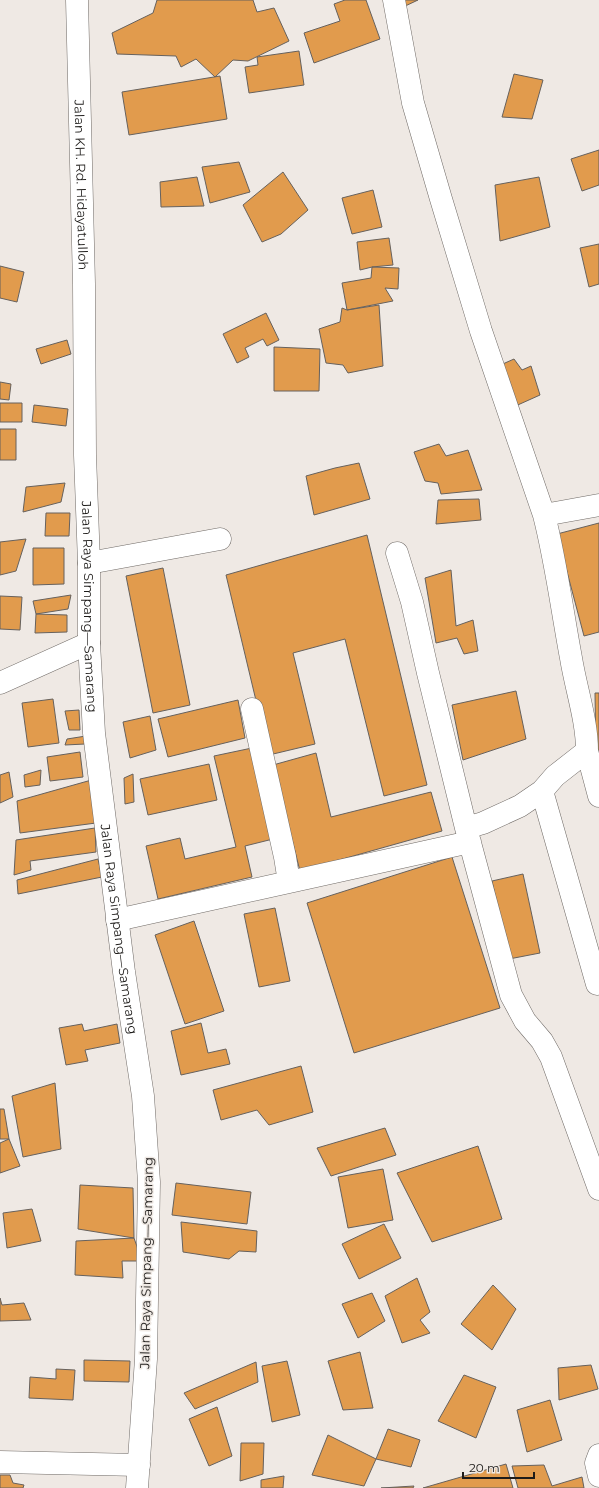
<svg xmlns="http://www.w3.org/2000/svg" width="599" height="1488" font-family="Montserrat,sans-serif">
<rect width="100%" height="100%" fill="#efe9e4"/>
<path fill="#e19b4d" stroke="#66615d" d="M157,0H253L257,12L274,8L289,41L248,61L233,60L215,77L196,59L181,67L176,56L117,54L112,33L153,13Z
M345,0H366L380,39L314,63L304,33L340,21L334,4Z
M399,0H418L401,8Z
M299,51L304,85L249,93L245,67L258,65L257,57Z
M514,74L543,80L532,119L502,117Z
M220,76L227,119L129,135L122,92Z
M599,150V185L582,191L571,159Z
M239,162L250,192L210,203L202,167Z
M283,172L308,210L281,234L262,242L243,205Z
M197,177L204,206L161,207L160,182Z
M539,177L550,227L500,241L495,185Z
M373,190L382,227L352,234L342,198Z
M389,238L393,265L372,267L360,270L357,242Z
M599,244V284L589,287L580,248Z
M0,266L24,272L17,302L0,298Z
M372,267L399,268L398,289L385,288L393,301L347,310L342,283L371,278Z
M379,305L383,366L348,373L343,365L326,363L319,329L340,322L342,308L347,310Z
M266,313L279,340L267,346L263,339L245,348L249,357L237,363L223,334Z
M67,340L71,354L41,364L36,349Z
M274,347L320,349L319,391H274Z
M514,359L522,370L531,366L540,395L511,408L496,367Z
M0,382L11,384L9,400L0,399Z
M0,403H22V422H0Z
M34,405L68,409L66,426L32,422Z
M0,429H16V460H0Z
M439,444L446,456L468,450L482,490L441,494L438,483L425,481L414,452Z
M359,463L370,499L314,515L306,476L335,468Z
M65,483L61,502L23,512L26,487Z
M479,499L481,520L436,524L438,500Z
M46,513H70L69,536H45Z
M599,523V632L584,636L557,534Z
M367,535L427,785L384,796L345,639L293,653L315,744L269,755L226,575Z
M26,539L16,571L0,575V542Z
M33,548H64V584L33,585Z
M163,568L190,705L153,713L126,576Z
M451,570L456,626L473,620L478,651L464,654L457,638L436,643L425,578Z
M71,595L68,609L36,614L33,601Z
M0,596L22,597L20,630L0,629Z
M36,614L67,615V632L35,633Z
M516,691L526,739L463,760L452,705Z
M595,693H599V757L596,758Z
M53,699L59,743L28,747L22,703Z
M238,700L245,738L168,757L158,719Z
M79,710L80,730H69L65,711Z
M150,716L156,750L130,758L123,722Z
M86,736L85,744L65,745L67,739Z
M252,748L273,839L245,846L252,877L158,899L146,846L180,838L185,859L236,847L214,756Z
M80,752L83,777L50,781L47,757Z
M316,753L331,817L431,792L442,831L300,871L273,765Z
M209,764L217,800L148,815L140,779Z
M41,770L40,785L25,787L24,775Z
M9,772L13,797L0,803V775Z
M133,774L134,802L125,804L124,778Z
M95,779L96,823L20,833L17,801Z
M95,828L96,852L30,861L31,870L14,875L16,840Z
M452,857L500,1008L354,1053L307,903Z
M98,859L102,877L18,894L17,880Z
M523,874L540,953L509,959L492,881Z
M275,908L290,981L259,987L244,914Z
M194,921L224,1011L185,1024L155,935Z
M201,1023L208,1053L226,1049L230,1064L181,1075L171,1031Z
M82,1024L84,1031L117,1024L120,1043L85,1050L88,1061L66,1065L59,1028Z
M301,1066L313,1112L269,1125L257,1110L221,1120L213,1090Z
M55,1083L61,1149L23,1157L12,1096Z
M0,1109H4L9,1139H0Z
M385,1128L396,1155L331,1176L317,1148Z
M9,1139L20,1166L0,1173V1143Z
M478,1146L502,1219L432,1242L397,1173Z
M383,1169L393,1220L348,1228L338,1177Z
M176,1183L251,1192L247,1224L172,1215Z
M80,1185L133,1188L134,1238L78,1229Z
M32,1209L41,1241L7,1248L3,1213Z
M181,1222L257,1231L256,1252L239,1251L229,1259L183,1252Z
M384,1224L401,1258L359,1279L342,1244Z
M134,1238L142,1261H122L123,1278L75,1275L76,1241Z
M417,1278L430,1312L420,1320L430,1333L402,1343L385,1296Z
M493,1285L516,1309L492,1350L461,1324Z
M372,1293L385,1321L358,1338L342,1304Z
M0,1298L2,1305L24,1303L31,1320L0,1321Z
M360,1352L373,1408L343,1410L328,1361Z
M84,1360L130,1361L129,1382L84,1381Z
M287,1361L300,1415L272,1422L262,1366Z
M256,1362L258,1382L195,1409L184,1393Z
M591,1365L598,1389L559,1400L558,1368Z
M56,1369L75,1370L73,1400L29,1398L30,1377L56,1379Z
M464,1375L496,1387L476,1438L438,1421Z
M550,1400L562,1440L527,1452L517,1410Z
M217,1407L232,1456L209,1466L189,1419Z
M388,1429L420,1440L411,1467L376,1459Z
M328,1435L376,1459L364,1486L312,1475Z
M241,1443H264L263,1474L240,1481Z
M506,1464L513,1488H423Z
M544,1465L552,1486L582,1477L584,1488H518L512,1466Z
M0,1475H10L13,1483L24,1485L23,1488H0Z
M284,1476L283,1488H261V1480Z
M414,1486L413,1488H381Z"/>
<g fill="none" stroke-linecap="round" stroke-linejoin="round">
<defs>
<path id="minor" d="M394,0L413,103L441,199L481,331L544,515C556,562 562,610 571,658C576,689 587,720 587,751L555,776L542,791L520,806L483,823L466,828L511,995L525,1021L542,1041L551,1057L599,1189
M544,515L599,505
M397,553L412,602L428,673L466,828
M89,563L220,539
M0,683L89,643
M252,709L285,857L289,882
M587,751L599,796
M542,791L597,984
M117,920L470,842
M599,1455L596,1463L599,1476
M0,1462L139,1465"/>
<g id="major">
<path id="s1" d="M77,0L84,284L85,455L89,563V643L94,733L124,972L143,1096L149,1182L146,1359L137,1488"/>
</g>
</defs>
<use href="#minor" stroke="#706b67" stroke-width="23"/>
<use href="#major" stroke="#706b67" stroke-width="23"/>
<use href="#minor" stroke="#fff" stroke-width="22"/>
<use href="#major" stroke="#fff" stroke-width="22"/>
</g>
<g text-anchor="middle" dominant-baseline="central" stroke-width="3" stroke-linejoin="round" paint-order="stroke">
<g font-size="13" fill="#1d1b19" stroke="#efe9e4">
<text stroke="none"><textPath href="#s1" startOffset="185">Jalan KH. Rd. Hidayatulloh</textPath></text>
<text stroke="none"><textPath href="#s1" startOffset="607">Jalan Raya Simpang—Samarang</textPath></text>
<text stroke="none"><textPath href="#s1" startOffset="931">Jalan Raya Simpang—Samarang</textPath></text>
<text transform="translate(146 1263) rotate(-89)">Jalan Raya Simpang—Samarang</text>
</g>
</g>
<path d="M463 1472v6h71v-6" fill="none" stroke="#1d1b19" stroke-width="2"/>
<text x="469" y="1472" font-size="12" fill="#1d1b19" stroke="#efe9e4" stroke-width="3" paint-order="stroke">20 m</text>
</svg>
